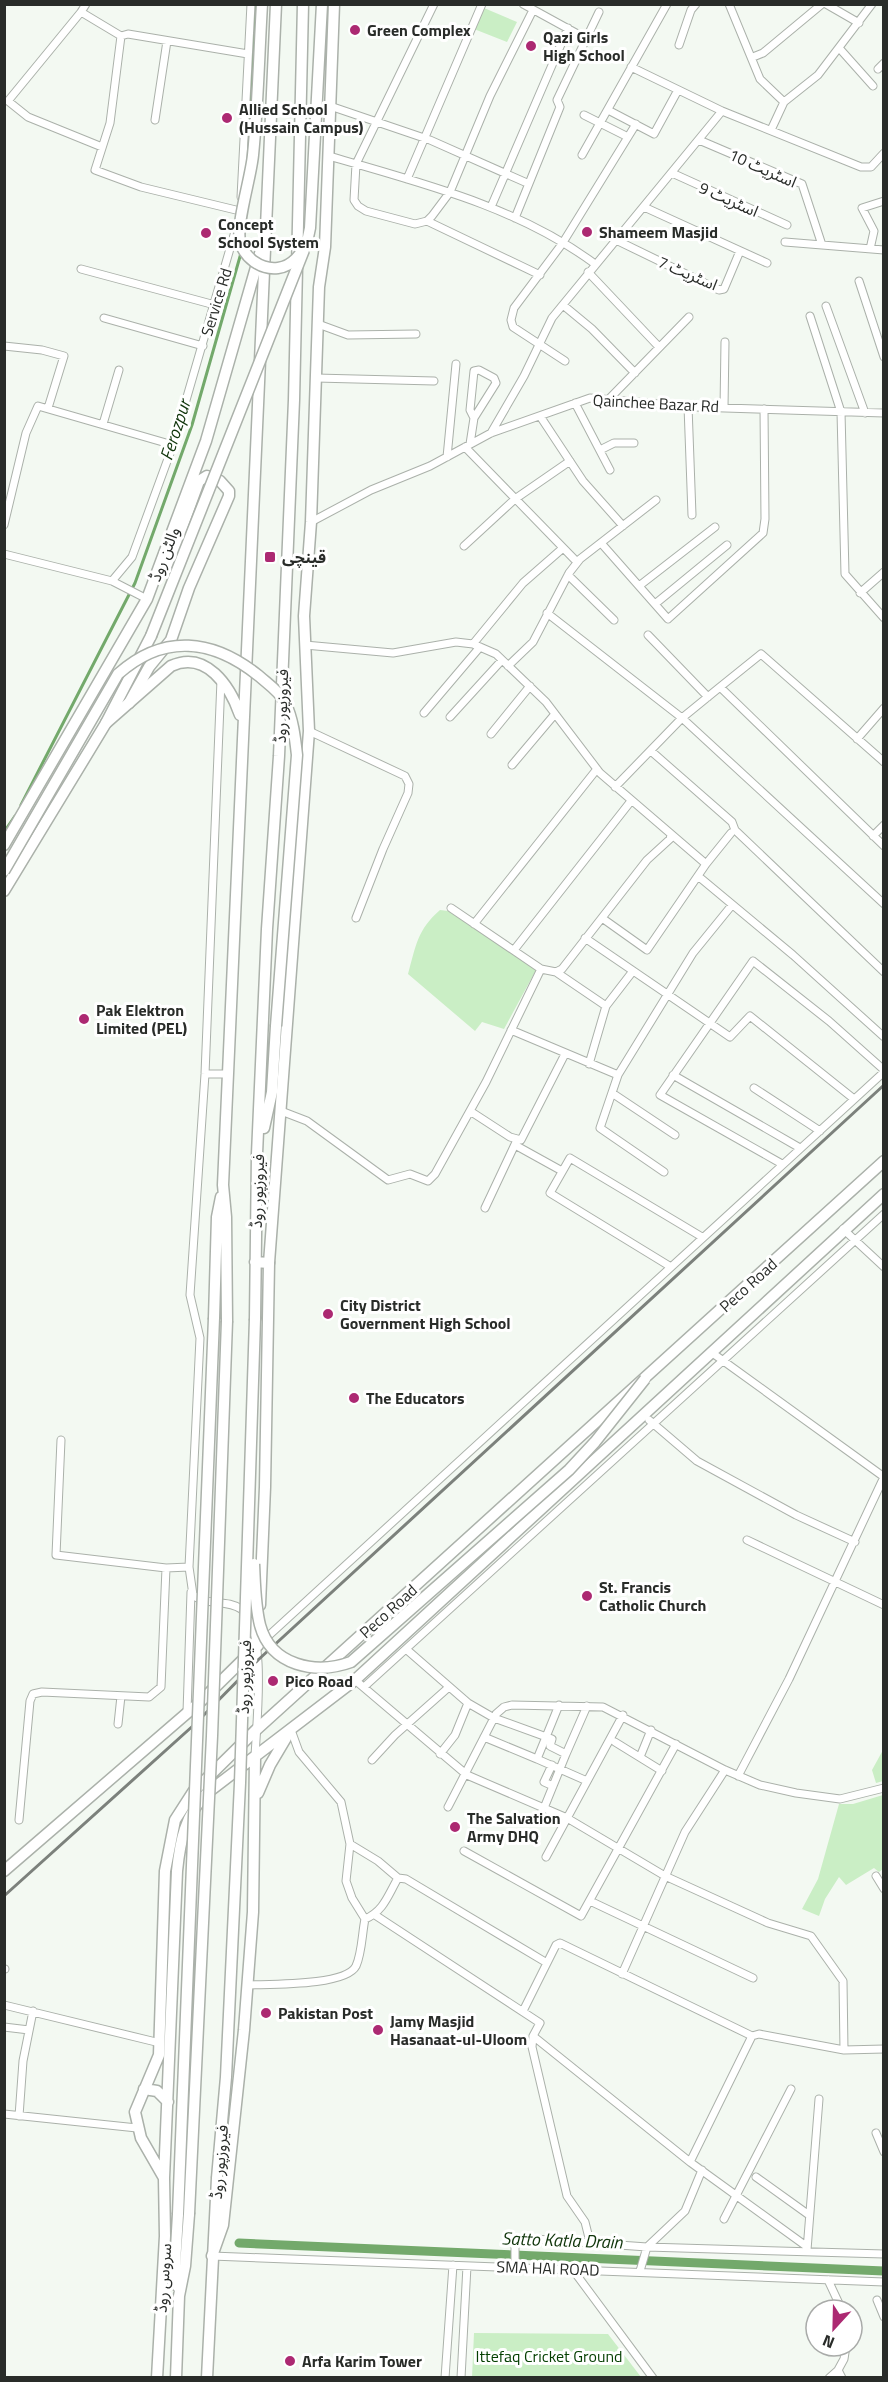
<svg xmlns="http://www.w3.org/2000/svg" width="888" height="2382" font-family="'Titillium Web','Noto Sans Arabic',sans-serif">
<rect width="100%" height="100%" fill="#f3f9f2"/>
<path fill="#caeec5" d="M484,8L517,22L507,42L474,29Z
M440,910L448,911L536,970L504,1029L482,1022L475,1031L408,974C416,946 417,930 440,910Z
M883,1750V1781L876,1783L872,1770Z
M883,1795V1869L879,1872L874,1868L846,1885L839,1877L825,1899L819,1916L802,1909L818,1879L839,1804H853Z
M474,2333L608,2334L641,2377H472Z"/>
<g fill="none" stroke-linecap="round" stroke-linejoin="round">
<path stroke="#73a96b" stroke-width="3" d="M246,166L255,4
M21,805L135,583L192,425L241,253
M4,832L15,816"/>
<path stroke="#73a96b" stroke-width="9" d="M239,2243L884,2271"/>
<defs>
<path id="street" d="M86,4L81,12L121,36L128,34L248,54
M434,4L356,164L354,200L358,206L366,211L415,224L427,221L432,216L450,192L490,96L533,10
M523,4L585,38
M729,4L760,79L784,102L771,130
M826,4L859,23
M81,12L8,101L28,117L102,147
M121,36L110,123L95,170L141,187L240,211
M679,45L691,10L696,4
M840,49L873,86
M753,57L763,53L822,4
M631,67L722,111L861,167H871L884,153
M878,69L884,63
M784,102L818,75L872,4
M330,106L430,140L527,183
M608,110L654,134L678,90
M584,115L628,137
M155,120L167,41
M699,140L802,184L822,245
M582,155L667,4
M329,156C420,183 517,206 595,264
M672,173L787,225
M407,179L482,4
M241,197L251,4
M491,207L568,28
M644,207L767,263
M515,218L560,107L557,100L599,12
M427,221L540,275
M616,240L719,290L724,289L740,251
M785,242L884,250
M870,249L874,231L862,208L884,201
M81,269L215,305
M588,272L659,347
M859,281L884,357
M563,305L592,329L635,373
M826,306L865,413
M810,316L841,412L845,574L884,618
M104,318L203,346
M318,324L348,335L416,334
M4,346L42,350L64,356L48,408
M565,361L513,327L511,320L514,308L562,244L636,124
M316,378L434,381
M609,399L689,317
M575,403L610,470
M688,406L692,515
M724,408L725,342
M540,416L583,481L623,526
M103,424L119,370
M491,433L524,376L552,318L722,111
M470,444L474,418L496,383L494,378L479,370L474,371L470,410L474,418
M465,447L577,562
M600,450L614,443H634
M447,457L456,364
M311,522L371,490L430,466L491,433L590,398L694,407L884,413
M4,525L26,433L38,406L173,445
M601,543L668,619L763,533L765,519L764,409
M464,546L515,499L570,461
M4,554L112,581L147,599
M568,575L614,620
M112,581L132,557L173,445L236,228
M639,586L715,527
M860,593L884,572
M655,604L727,545
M547,613L682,718L884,904
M648,635L708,697
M473,644L523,583L563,548
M305,645L393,653L456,642L473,644L496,654L546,702L600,773L706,864L647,950L602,918
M508,666L533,642L569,573L580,559L656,500
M221,680L205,1074L190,1295L200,1338L189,1567L193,1595C206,1606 227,1599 241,1609C268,1629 256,1725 255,1758
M720,687L761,654L884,762
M424,713L480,647
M450,717L502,660
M309,731L405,776L409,784L408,793L383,849L356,918
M491,734L530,686
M857,739L884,708
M651,751L732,822L735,830L884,972
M512,765L555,714
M615,787L682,718L720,687L884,846
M873,836L884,825
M706,864L731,833
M698,876L793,955L884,1037
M451,908L541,969L556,972L562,969L647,860L670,839L671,835
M474,924L597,769
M585,938L730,1037L750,1016L854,1099
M514,950L631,801
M556,972L606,1006
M511,1030L618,1075
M589,1064L606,1006L633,971
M205,1074H227
M673,1075L800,1148
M754,1088L820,1131
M612,1093L675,1135
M281,1111L307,1121L388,1180L410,1174L428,1181L435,1174L486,1082L541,969
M470,1111L510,1137L521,1140L565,1054
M515,1145L562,1171
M782,1164L660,1095L753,961L829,1021L884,1070
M664,1172L600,1128L618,1075L693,953L732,905
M485,1208L517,1140
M843,1229L884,1267
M671,1267L550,1193L570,1158L702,1237
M711,1352L884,1477
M649,1420L697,1461L796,1515L855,1542
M61,1440L56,1555L166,1568
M747,1540L884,1605
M265,1639L884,1072
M406,1649L468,1703L494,1718L552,1739L550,1746L566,1754L587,1706
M355,1680L467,1775L567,1818L665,1876L768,1923L811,1936L843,1981L844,2050
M364,1687L884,1214
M187,1712L191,1592
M118,1724L121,1696
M484,1737L537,1759L559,1705
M615,1742L662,1771
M440,1754L455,1735L468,1703
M640,1757L651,1730
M537,1759L587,1781
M372,1760L395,1735L449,1687
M552,1765L544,1782L553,1786
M738,1776L789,1679L884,1477
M448,1807L496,1714L504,1707L512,1705L603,1707L725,1770L760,1785L796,1793L840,1799L884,1788
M544,1808L566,1754
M19,1820L30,1701L33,1694L42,1692L149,1697L161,1687L166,1568L189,1567
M350,1844L378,1861L398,1878C388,1895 384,1911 365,1919
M464,1851L581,1916L676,1744
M546,1857L623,1715
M876,1876L884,1889
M398,1878L406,1879L547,1963
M590,1901L753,1978
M375,1915L540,2023L533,2036L532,2047L567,2196L585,2222L590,2242
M4,1969H5
M622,1974L685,1832L725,1770
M248,1985C270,1984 346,1986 356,1966C362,1953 362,1933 365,1919L352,1898L346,1881L350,1844L341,1802L299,1752L291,1730
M4,2005L160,2043
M523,2011L556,1945L560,1943L752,2036L759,2034L844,2050L884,2049
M4,2027L29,2030
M533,2036L690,2162L806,2246
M4,2114L137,2128
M19,2116L23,2061L33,2011
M876,2133L884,2152
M690,2162L752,2036
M756,2177L809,2215
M724,2219L791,2089
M807,2250L819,2099
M212,2256L884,2282
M515,2267V2244L521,2238L647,2247L884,2254
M573,2270L653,2378
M640,2271L647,2247L685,2211L702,2170
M828,2280L842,2310
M877,2300L884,2317
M445,2378L453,2265
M461,2378L467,2266
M829,2378L838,2370
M842,2378L838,2370L844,2359L846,2346"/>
<path id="secondary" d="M307,242L310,228L322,4
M129,703L149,667L171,640L189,588L229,496V491L220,481L207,476L199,481L167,569L157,572
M4,845L147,599L206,441L263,243
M4,891L106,723L151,636
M269,1263L309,731L304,616L311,522L319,287L325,247L334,4
M4,1871L201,1701L258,1645"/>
<path id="primary" d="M106,723L171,666C206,650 230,686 240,715
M264,1128L272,1092L276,1026
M255,1262L269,1263L265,1487L260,1605
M214,1318L217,1217L221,1197
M255,1319L257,1154L267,929L279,756L294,400L303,4
M227,1321L226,1217L223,1185L276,4
M258,1645L259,1624
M258,1793L270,1765L286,1738
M144,2089L157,2091L168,2102
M164,2178L141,2138L135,2112L159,2055L165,1871L175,1820L193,1792L256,1730L884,1161
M178,2214L175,2265L178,2287
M212,2256L223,2225L244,2030L253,1912L255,1758
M157,2378L165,2236L164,2178L177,1871C180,1841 185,1815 207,1793L355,1680L884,1194
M176,2378L179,2296L185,2266L189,2214
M207,2378L217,2178"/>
</defs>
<use href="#street" stroke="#abb1aa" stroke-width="9"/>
<use href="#secondary" stroke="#abb1aa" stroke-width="13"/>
<use href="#primary" stroke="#abb1aa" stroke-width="13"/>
<use href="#street" stroke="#fff" stroke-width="7"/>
<use href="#secondary" stroke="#fff" stroke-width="10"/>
<use href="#primary" stroke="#fff" stroke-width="10"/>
<path stroke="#7c817c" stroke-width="3" d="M4,1896L195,1724L258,1660L884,1085"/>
<defs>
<path id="secondary-bridge" d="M151,636L304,250"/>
<path id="primary-bridge" d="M262,4C259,55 258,105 253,155C251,177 236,224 240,241C244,258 261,270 278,268C293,266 301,254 307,242
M4,871L118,674C164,633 213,639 259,676C268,684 279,691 285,702C293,719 295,737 297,755L276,1026
M254,1564C255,1584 255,1605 260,1625C271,1666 316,1675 351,1662L569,1470L595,1442L645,1379
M217,2178L226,2077L240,1783L255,1319
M178,2214L214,1318
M189,2214L212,1736L227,1321"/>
</defs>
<use href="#secondary-bridge" stroke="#abb1aa" stroke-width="13" stroke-linecap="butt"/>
<use href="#primary-bridge" stroke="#abb1aa" stroke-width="13" stroke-linecap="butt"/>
<use href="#secondary-bridge" stroke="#fff" stroke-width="10"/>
<use href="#primary-bridge" stroke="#fff" stroke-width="10"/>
</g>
<g fill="#ac2972" stroke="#fff" stroke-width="2">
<circle cx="355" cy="30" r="6"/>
<circle cx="531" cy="46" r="6"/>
<circle cx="227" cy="118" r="6"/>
<circle cx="587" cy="232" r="6"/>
<circle cx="206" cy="233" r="6"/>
<rect x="264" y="551" width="12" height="12" rx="3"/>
<circle cx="84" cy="1019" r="6"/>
<circle cx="328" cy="1314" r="6"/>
<circle cx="354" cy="1398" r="6"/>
<circle cx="587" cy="1596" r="6"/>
<circle cx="273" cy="1681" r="6"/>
<circle cx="455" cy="1827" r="6"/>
<circle cx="266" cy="2013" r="6"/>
<circle cx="378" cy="2030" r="6"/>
<circle cx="290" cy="2361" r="6"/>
</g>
<g text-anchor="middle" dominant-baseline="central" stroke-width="6" stroke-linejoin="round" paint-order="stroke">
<g font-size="16" font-weight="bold" fill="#292c29" stroke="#fff" text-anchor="start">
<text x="367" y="30">Green Complex</text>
<text x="543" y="37">Qazi Girls<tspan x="543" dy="18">High School</tspan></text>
<text x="239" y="109">Allied School<tspan x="239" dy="18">(Hussain Campus)</tspan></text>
<text x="218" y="224">Concept<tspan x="218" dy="18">School System</tspan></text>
<text x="599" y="232">Shameem Masjid</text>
<text x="282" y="557">قینچی</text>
<text x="96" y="1010">Pak Elektron<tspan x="96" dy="18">Limited (PEL)</tspan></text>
<text x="340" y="1305">City District<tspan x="340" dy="18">Government High School</tspan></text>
<text x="366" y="1398">The Educators</text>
<text x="599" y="1587">St. Francis<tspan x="599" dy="18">Catholic Church</tspan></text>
<text x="285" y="1681">Pico Road</text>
<text x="467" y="1818">The Salvation<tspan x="467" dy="18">Army DHQ</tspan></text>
<text x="278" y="2013">Pakistan Post</text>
<text x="390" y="2021">Jamy Masjid<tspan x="390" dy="18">Hasanaat-ul-Uloom</tspan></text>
<text x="302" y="2361">Arfa Karim Tower</text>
</g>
<g font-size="16" fill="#292c29" stroke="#fff">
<text transform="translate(763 168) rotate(24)">اسٹریٹ 10</text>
<text transform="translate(729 199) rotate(24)">اسٹریٹ 9</text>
<text transform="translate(688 273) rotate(23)">اسٹریٹ 7</text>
<text transform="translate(216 302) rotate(-73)">Service Rd</text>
<text transform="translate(656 403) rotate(3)">Qainchee Bazar Rd</text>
<text transform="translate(164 554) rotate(-69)">والٹن روڈ</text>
<text transform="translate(281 706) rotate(-88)">فیروزپور روڈ</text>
<text transform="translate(257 1191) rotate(-88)">فیروزپور روڈ</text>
<text transform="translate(748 1285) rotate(-42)">Peco Road</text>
<text transform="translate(388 1611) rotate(-42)">Peco Road</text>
<text transform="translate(244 1677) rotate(-88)">فیروزپور روڈ</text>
<text transform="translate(219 2162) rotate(-85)">فیروزپور روڈ</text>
<text transform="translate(548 2268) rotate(2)">SMA HAI ROAD</text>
<text transform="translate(163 2278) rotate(-86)">سروس روڈ</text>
</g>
<g font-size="16" fill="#043f00" stroke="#fff">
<text x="549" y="2356">Ittefaq Cricket Ground</text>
</g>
<g font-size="18" font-style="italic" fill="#10350b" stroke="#fff">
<text transform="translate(175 430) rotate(-72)">Ferozpur</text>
<text transform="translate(562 2240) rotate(2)">Satto Katla Drain</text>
</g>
</g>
<rect width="888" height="2382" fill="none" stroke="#292c29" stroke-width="12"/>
<g transform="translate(834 2328) rotate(202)"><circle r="28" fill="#ffffff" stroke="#a9aba9" stroke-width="1.5"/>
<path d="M0-4.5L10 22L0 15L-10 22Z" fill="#ac2972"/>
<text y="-9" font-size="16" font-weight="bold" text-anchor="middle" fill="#292c29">N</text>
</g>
</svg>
